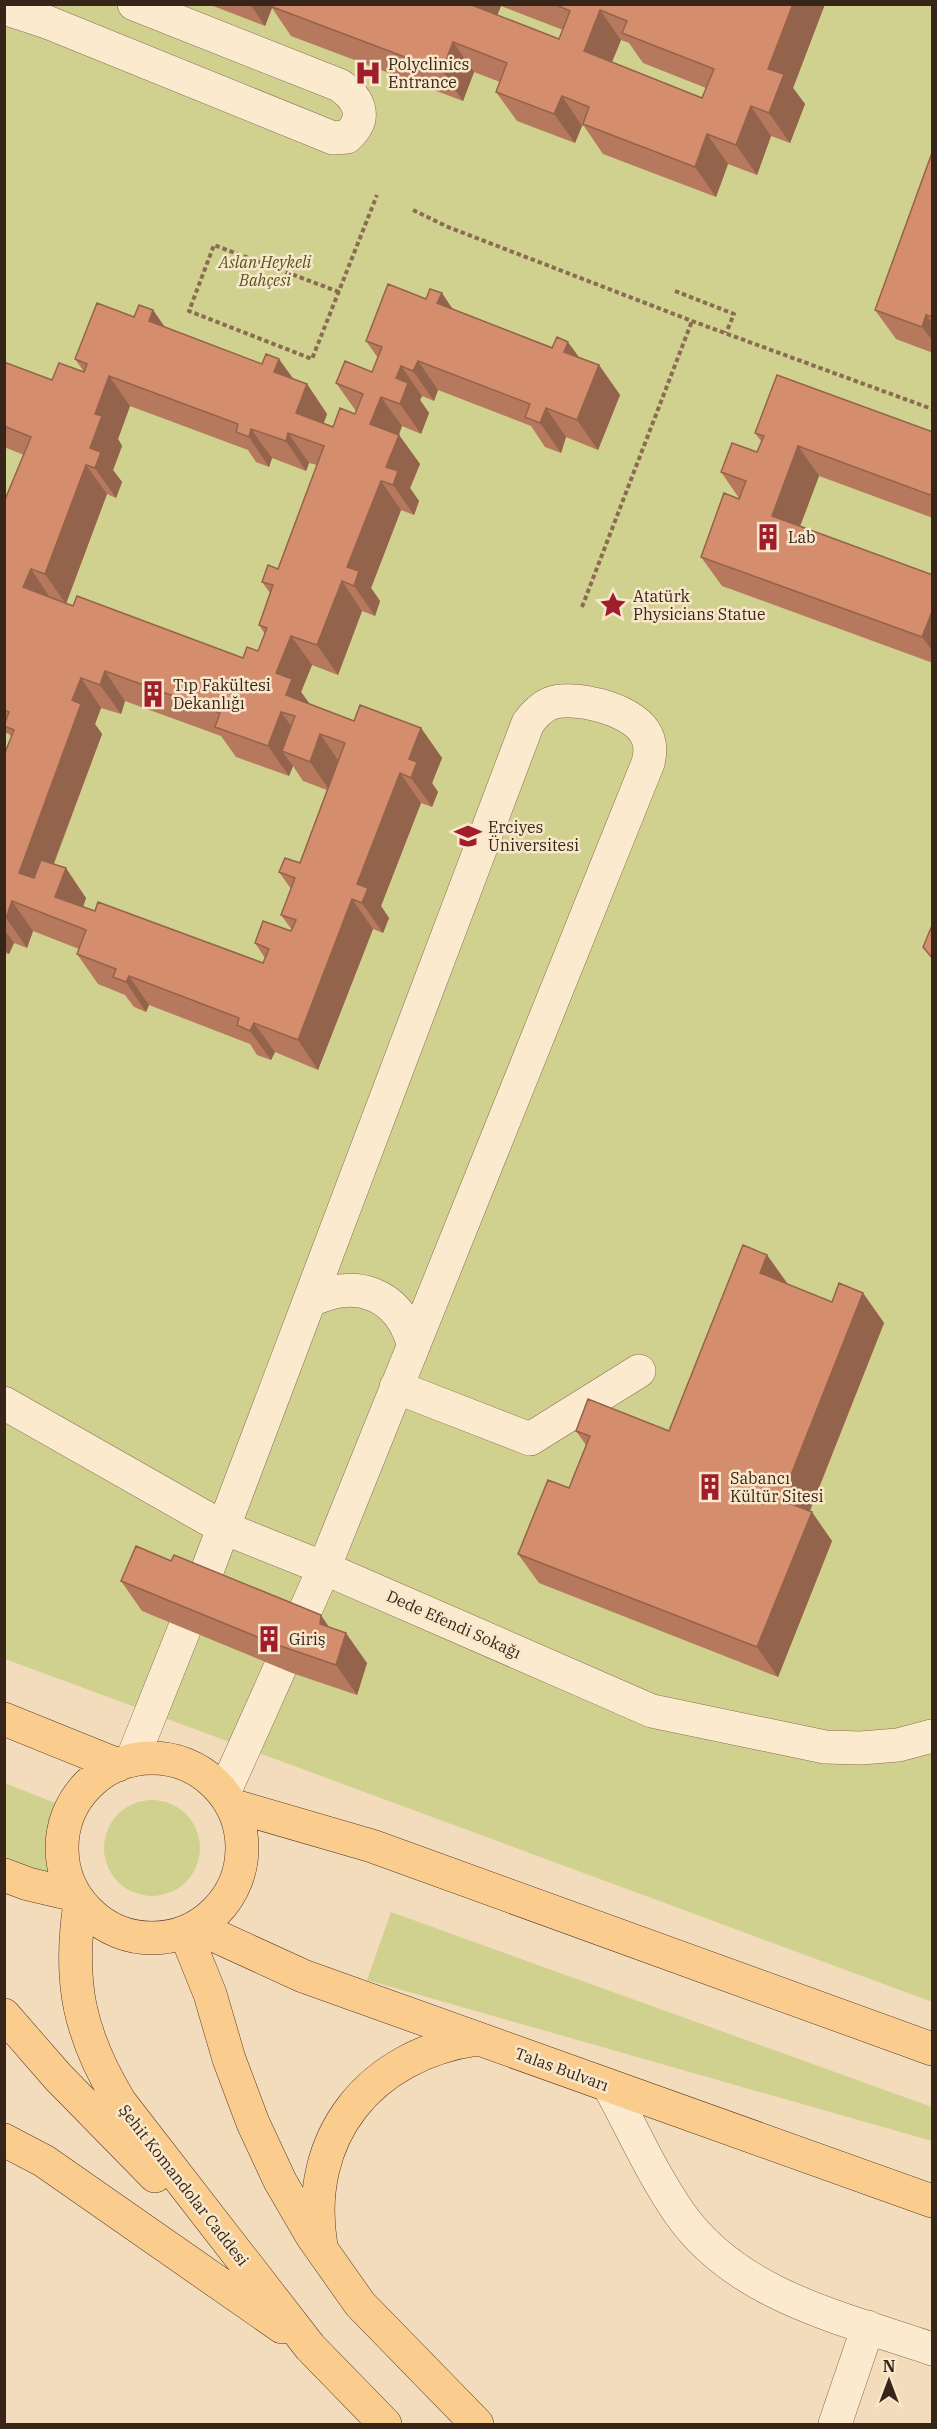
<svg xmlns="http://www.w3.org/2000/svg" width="937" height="2429" font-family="'IBM Plex Serif',serif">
<rect width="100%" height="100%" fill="#f2dcbb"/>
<path fill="#d0d18e" d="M4,5H932V2002L5,1659Z
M4,1783L81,1813L55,1879L5,1860Z
M104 1848a48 48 0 1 1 96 0a48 48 0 1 1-96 0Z
M391,1912L932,2107V2141L367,1980Z"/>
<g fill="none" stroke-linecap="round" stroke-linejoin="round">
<defs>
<path id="minor" d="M4,8L47,22L333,138L347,137C368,118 360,99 339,85L134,4
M310,1301C356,1278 398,1293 413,1343
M396,1387L530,1439L639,1371
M4,1403L224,1528L324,1568L652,1711L825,1747L861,1748L898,1745L932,1736
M204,1579L528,723C534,715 540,708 549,704C573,694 630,709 644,731C651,741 651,751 648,763L324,1568L302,1618
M132,1760L188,1620
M224,1793L284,1659
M609,2086C632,2128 652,2174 680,2214C738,2296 842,2318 932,2349
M835,2424L868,2327"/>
<path id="major" d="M4,1719L118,1765
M62 1848a90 90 0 1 1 180 0a90 90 0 1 1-180 0Z
M231,1805L372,1846L932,2049
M4,1875L28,1884L75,1895
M80,1903C68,1982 79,2034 120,2102L310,2347L385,2424
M196,1927L303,1976L932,2201
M185,1932L210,1994L229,2059L253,2123L280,2181L312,2236L360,2304L477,2424
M4,2015L58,2077L155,2176
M4,2140L44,2161L282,2327
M321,2246C303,2137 370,2054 478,2039"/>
</defs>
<use href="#minor" stroke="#8b6b53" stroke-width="34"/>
<use href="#major" stroke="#573928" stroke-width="34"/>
<path stroke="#8b6b53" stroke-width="4" stroke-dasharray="4.5 3" stroke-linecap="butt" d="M413,210L448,227L692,321L932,409
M675,291L734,314L726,333
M339,292L214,245L189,311L312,359L377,195
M582,607L692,321"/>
<use href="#minor" stroke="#fceacf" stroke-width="33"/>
<use href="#major" stroke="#facd8e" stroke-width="33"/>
</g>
<path fill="#b6795e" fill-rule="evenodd" d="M208,4H825L793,88L805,104L790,143L771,136L757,175L728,164L716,197L603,154L584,126H582L575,143L517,121L496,92L500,82L474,72L463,101L291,36L272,8L265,26ZM501,6L563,30L559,39L497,15ZM621,40L629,43L643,63L706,88L702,98L612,62Z
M933,150V353L896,339L875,310Z
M453,309L599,365L620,395L598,450L566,437L561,453L545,447L531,426L438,390L434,401L422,396L420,400L429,413L421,434L402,426L399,435L420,464L410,488L419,501L414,515L401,510L371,588L380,601L375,616L362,611L338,675L312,665L301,692L310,704L354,721L421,728L442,758L432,783L438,792L432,807L421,803L381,906L389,918L383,933L373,929L318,1070L275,1052L271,1060L257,1055L250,1044L149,1005L146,1012L134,1007L125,995L98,984L77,954L79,949L33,931L27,948L14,943L9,954L4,953V755L12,737L9,734L4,732V502L24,455L4,447V362L52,380L84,372L75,359L134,317L153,310L164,327L307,384L327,414L324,423L333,427L355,414L356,411L336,383L372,372L378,358L366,341ZM130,406L248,450L256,462L269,467L272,458L306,471L309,463L317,465L278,569L262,582L270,593L259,625L265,634L258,651L243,658L66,603L107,494L116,498L122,482L113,470L122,446L118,439ZM125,701L221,736L236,757L289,776L293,766L303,781L327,790L300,863L279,872L291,889L281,915L292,930L291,931L255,943L265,958L263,963L83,907L86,898L54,864L102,734L95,724L101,708L121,714Z
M933,432V518L819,476L800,526L933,575V663L722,586L701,557L739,498L721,472L757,452L761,441L755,433Z
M767,1255L788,1284L832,1302L863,1293L884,1323L810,1511L832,1541L778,1677L539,1583L518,1554L569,1488L586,1445L576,1431H669Z
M121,1581L329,1627L367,1663L357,1695L292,1673L142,1611Z"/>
<path fill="#94634c" d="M250,4H270L272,8L265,26Z
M500,4L501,6L490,34L469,5Z
M793,4H825L793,88L805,104L790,143L769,113L768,69Z
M600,10L621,40L604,81L584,51Z
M453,42L474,72L463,101L442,71Z
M562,96L582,126L575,143L554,114Z
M751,106L771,136L757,175L736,145Z
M707,134L728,164L716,197L695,167Z
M442,293L462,323L437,303Z
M153,310L174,340L149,321Z
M926,315L933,324V341L922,327Z
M568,342L589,371L564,352Z
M279,359L300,388L274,372Z
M418,361L438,390L434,401L413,371Z
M599,365L620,395L598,450L577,420Z
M401,366L422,396L420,400L429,413L421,434L400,404L396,378Z
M109,376L130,406L118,439L122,446L113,470L122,482L116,498L95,468L90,448L95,414Z
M307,384L327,414L316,442L296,413Z
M381,397L402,426L391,453L370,424Z
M546,408L566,437L561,453L540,423Z
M251,429L272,458L269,467L249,437Z
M288,433L309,463L306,471L286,441Z
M399,435L420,464L410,488L419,501L414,515L393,485L386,467Z
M798,446L819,476L793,545L772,516Z
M86,465L107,494L66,604L45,574Z
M381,481L401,510L371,588L380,601L375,616L354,586L347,567Z
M31,569L51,599L23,587Z
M342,581L362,611L338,675L317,645Z
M933,609V652L922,637Z
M291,636L312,665L301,692L313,709L286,695L276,673Z
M105,671L125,701L121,714L100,685Z
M81,678L101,708L95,724L102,734L39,902L19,873L72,700Z
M281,712L302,741L282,751L293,766L289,776L268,746Z
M421,728L442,758L432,783L438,792L432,807L411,778L409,759Z
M320,734L340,763L330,791L310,762Z
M400,773L421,803L381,906L389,918L383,933L362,903L357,884Z
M66,868L86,898L76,927L55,897Z
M352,899L373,929L318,1070L298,1040Z
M12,901L33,931L27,948L6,918Z
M4,929L14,943L9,954L4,948Z
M129,976L149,1005L146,1012L126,982Z
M254,1023L275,1052L271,1060L250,1031Z
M767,1255L788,1285L760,1273Z
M863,1293L884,1323L802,1530L781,1500Z
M812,1512L832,1541L778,1677L757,1647Z
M321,1615L341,1645L346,1633L367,1663L357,1695L336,1665L320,1624Z"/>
<path fill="#d48d6d" stroke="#94634c" stroke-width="1.5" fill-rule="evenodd" d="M271,4H469L559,39L570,11L554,4H793L768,69L784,74L769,113L751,106L736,145L707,134L695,167L583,124L589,107L562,96L554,114L496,92L507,63L453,42L442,71L270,6ZM600,10L627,21L622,33L714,69L702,98L584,51Z
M933,150V317L926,315L922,327L875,310Z
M388,284L426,299L430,289L442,293L437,303L552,348L557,337L568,342L564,352L599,365L577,420L546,408L540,423L525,417L530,404L418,361L413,371L401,366L396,378L408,383L400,404L381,397L370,424L399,435L386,467L398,471L393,485L381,481L347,567L359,571L354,586L342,581L317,645L291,636L276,673L292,679L286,695L354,721L360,705L421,728L409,759L417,762L411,778L400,773L357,884L368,888L362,903L352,899L298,1040L254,1023L250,1031L237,1025L239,1018L129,976L126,982L113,977L116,969L77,954L86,930L12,901L6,918L4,917V755L14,730L4,726L9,712L4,710V502L31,437L4,426V362L52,380L59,363L84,372L87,364L75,359L97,303L134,317L139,305L153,310L149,321L262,364L266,354L279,359L274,372L307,384L296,413L333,427L340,408L355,414L363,394L336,383L345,361L372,372L382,347L366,341ZM109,376L238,424L236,432L249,437L251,429L286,441L288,433L324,446L278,569L268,565L262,582L273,585L259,625L267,628L258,651L247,647L243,658L77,596L73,606L23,587L31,569L45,574L86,465L95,468L101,452L90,448L102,416L95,414ZM105,671L220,713L215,727L268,746L281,712L295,716L282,751L310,762L320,734L345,743L300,863L285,858L279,872L295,878L281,915L296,920L291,931L263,921L255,943L269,949L263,963L98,902L95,911L55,897L66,868L41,860L34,878L19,873L81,704L72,700L81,678L100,685Z
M777,375L933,432V496L798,446L772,516L933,575V609L922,637L701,557L724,493L739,499L746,481L721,472L732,443L757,452L764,436L755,433Z
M933,923V959L923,947Z
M743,1245L767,1255L760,1273L832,1302L839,1283L863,1293L781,1500L812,1512L757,1647L518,1554L548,1480L569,1488L590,1436L576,1431L588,1399L669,1431Z
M136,1546L171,1561L174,1555L321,1615L320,1624L346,1633L336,1665L272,1643L121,1581Z"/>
<defs>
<symbol id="hospital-bare" viewBox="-9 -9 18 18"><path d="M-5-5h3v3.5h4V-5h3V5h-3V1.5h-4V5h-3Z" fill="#9f1d2c" stroke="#f9e7cb" stroke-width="2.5" paint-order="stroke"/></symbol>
<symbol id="building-bare" viewBox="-9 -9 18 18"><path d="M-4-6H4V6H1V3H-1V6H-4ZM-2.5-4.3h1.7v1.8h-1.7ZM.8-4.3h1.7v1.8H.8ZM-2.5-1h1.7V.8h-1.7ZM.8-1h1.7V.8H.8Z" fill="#9f1d2c" stroke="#f9e7cb" stroke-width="2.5" paint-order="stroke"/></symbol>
<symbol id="sight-bare" viewBox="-9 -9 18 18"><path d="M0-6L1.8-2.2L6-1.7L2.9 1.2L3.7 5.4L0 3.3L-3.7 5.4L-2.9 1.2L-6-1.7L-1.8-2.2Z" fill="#9f1d2c" stroke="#f9e7cb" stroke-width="2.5" paint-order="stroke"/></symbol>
<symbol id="university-bare" viewBox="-9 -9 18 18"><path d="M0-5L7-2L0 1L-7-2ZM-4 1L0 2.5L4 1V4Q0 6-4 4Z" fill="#9f1d2c" stroke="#f9e7cb" stroke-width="2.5" paint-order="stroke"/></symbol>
</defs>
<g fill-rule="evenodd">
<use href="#hospital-bare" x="349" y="54" width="38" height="38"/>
<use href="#building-bare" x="749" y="518" width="38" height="38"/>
<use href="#sight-bare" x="594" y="586" width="38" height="38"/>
<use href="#building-bare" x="134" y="675" width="38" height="38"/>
<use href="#university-bare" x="449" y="817" width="38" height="38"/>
<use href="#building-bare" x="691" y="1468" width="38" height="38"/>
<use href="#building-bare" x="250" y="1620" width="38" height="38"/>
</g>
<g text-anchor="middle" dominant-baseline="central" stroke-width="5" stroke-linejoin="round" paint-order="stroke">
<g font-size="16" fill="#38251a" stroke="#f9e7cb" text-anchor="start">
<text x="388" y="64">Polyclinics<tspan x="388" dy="18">Entrance</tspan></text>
<text x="788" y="537">Lab</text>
<text x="633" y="596">Atatürk<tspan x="633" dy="18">Physicians Statue</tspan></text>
<text x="173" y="685">Tıp Fakültesi<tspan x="173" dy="18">Dekanlığı</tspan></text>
<text x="488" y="827">Erciyes<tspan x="488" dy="18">Üniversitesi</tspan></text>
<text x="730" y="1478">Sabancı<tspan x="730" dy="18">Kültür Sitesi</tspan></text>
<text x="289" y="1639">Giriş</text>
</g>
<g font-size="16" font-style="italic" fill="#4e561e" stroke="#f9e7cb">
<text x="265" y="262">Aslan Heykeli<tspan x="265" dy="18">Bahçesi</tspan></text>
</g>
<g font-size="16" fill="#38251a" stroke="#f9e7cb">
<text transform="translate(454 1624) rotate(24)">Dede Efendi Sokağı</text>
<text transform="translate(562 2069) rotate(20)">Talas Bulvarı</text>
<text transform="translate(184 2185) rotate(52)">Şehit Komandolar Caddesi</text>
</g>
</g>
<rect width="937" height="2429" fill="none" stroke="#38251a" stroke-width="12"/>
<g transform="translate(889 2381)" stroke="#f9e7cb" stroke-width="4.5" paint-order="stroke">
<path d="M0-4.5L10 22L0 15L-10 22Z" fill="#38251a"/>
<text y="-9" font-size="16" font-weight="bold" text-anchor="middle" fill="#38251a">N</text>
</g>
</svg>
